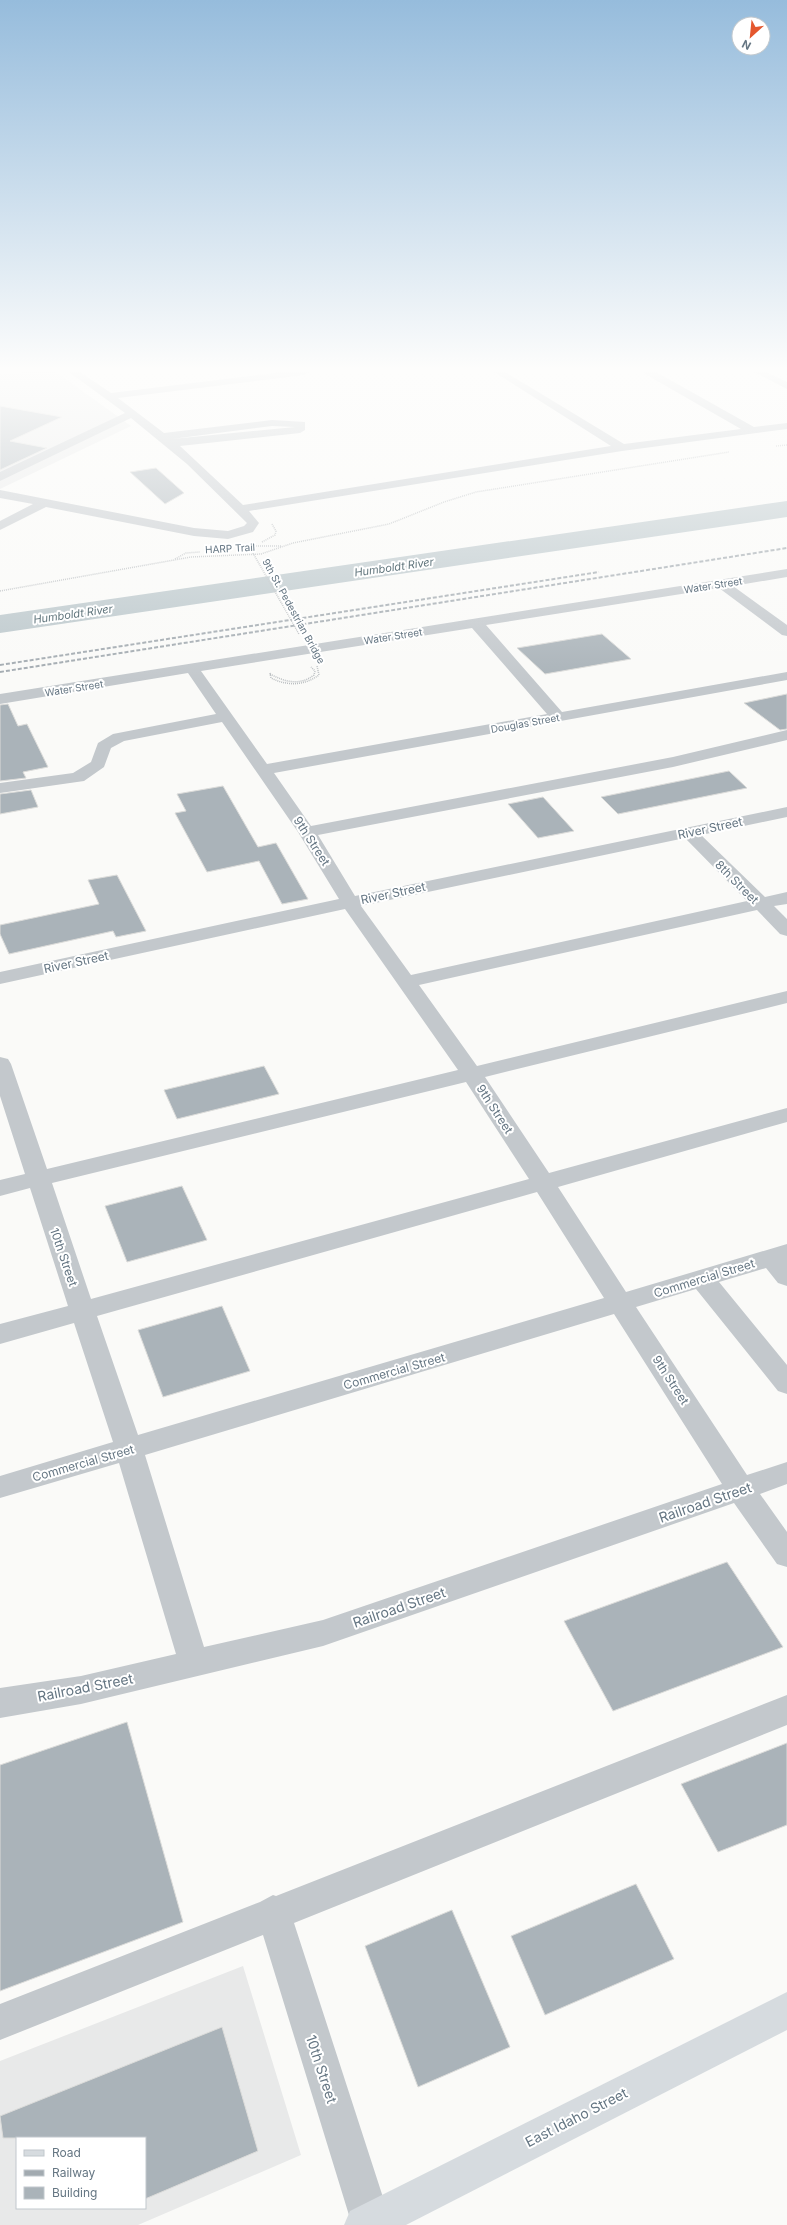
<svg xmlns="http://www.w3.org/2000/svg" width="787" height="2225" font-family="Inter,sans-serif">
<rect width="100%" height="100%" fill="#fafaf8"/>
<path fill="#e8e9e9" fill-rule="evenodd" d="M27,372H56L131,426L0,489V375Z
M243,1966L301,2155L138,2225H0V2061ZM17,2138H145V2208H17Z"/>
<g fill="none" stroke-linecap="round" stroke-linejoin="round">
<path fill="#bbc7cb" fill-rule="evenodd" d="M787,501V517L0,633V615Z"/>
</g>
<path fill="#aab3b9" stroke="#dcdcda" d="M0,406L62,417L10,441L47,448L0,470Z
M156,468L184,493L165,504L130,472Z
M602,634L631,659L545,674L517,648Z
M787,694V729L780,730L744,703Z
M8,704L18,726L27,724L48,767L23,772L26,778L0,781V705Z
M729,771L747,788L618,814L601,797Z
M223,786L258,847L276,843L308,899L282,904L259,861L207,872L175,813L186,811L177,794Z
M31,790L38,807L0,814V794Z
M543,797L574,831L538,838L508,804Z
M117,875L146,931L116,937L113,931L9,954L0,934V925L99,904L88,880Z
M264,1066L279,1094L177,1119L164,1090Z
M182,1186L207,1240L127,1262L105,1206Z
M222,1306L250,1371L163,1397L138,1330Z
M727,1562L783,1647L613,1711L564,1621Z
M127,1722L183,1922L0,1991V1765Z
M787,1743V1825L718,1852L681,1784Z
M636,1884L674,1959L545,2015L511,1936Z
M452,1910L510,2047L418,2087L365,1946Z
M222,2027L258,2151L145,2199V2138H3L0,2116Z"/>
<g fill="none" stroke-linecap="round" stroke-linejoin="round">
<path stroke="#bbbfc2" stroke-width="1.5" stroke-dasharray="1 1" stroke-linecap="butt" d="M776,446L787,445
M262,542L275,535L276,531L272,524
M249,546L299,634
M256,546H281
M175,559L186,553L200,552
M0,591L191,557L261,554L293,543L389,524L444,502L476,492L729,452
M270,673L271,678C287,686 304,686 319,675L317,666
M270,674C285,682 300,686 314,675L315,671L311,667"/>
<path fill="#c3c8cc" fill-rule="evenodd" d="M69,372H80L111,393L283,372H309L304,375L118,398L164,433L272,420L305,422V430L300,433L180,446L243,505L611,446L494,372H505L624,444L741,429L645,374L644,372H656L754,427L787,423V429L622,451L249,511L259,523L253,532L228,539L194,536L46,507L0,530V521L33,504L0,498V490L194,528L228,531L244,526L247,523L187,464L131,418L0,481V472L125,413ZM272,426L295,427L172,439Z
M754,372H766L787,382V389Z
M787,569V577L733,586L787,625V636L782,635L719,588L486,625L562,712L787,672V680L274,773L311,826L673,757L787,730V740L673,767L318,835L355,896L787,807V817L701,835L765,897L787,892V904L774,906L787,919V936L780,934L757,910L419,985L477,1066L787,991V1003L485,1077L549,1173L787,1108V1122L558,1187L626,1292L787,1244V1286L778,1283L766,1268L719,1282L787,1365V1394L778,1391L696,1289L636,1307L747,1475L787,1462V1484L760,1494L787,1532V1567L777,1564L734,1503L323,1646L81,1704L0,1718V1688L81,1676L176,1654L119,1463L0,1498V1476L113,1442L74,1323L0,1344V1324L68,1306L30,1188L0,1196V1180L25,1174L0,1096V1057L8,1059L11,1064L47,1169L458,1070L345,909L0,984V972L339,899L298,832L222,722L124,741L111,748L104,767L84,781L0,793V783L73,773L91,762L98,743L113,734L216,714L188,673L0,704V694ZM472,628L547,714L267,764L201,671ZM685,838L747,901L411,975L361,906ZM466,1082L529,1179L91,1299L52,1183ZM537,1192L604,1298L138,1435L97,1316ZM614,1314L722,1484L323,1620L204,1647L145,1455Z
M787,1695V1725L294,1923L392,2225H352L263,1935L0,2040V2004L260,1902L273,1895L276,1896Z"/>
<path fill="#d6dbdf" fill-rule="evenodd" d="M787,1992V2030L406,2225H344L350,2211Z"/>
<path stroke="#a2aab0" stroke-width="2" stroke-dasharray="4 2" stroke-linecap="butt" d="M0,665L599,572
M0,672L787,548"/>
</g>
<linearGradient id="sky" x2="0" y2="1"><stop stop-color="#96bcdc"/><stop offset="0.54" stop-color="#fdfdfc"/><stop offset="1" stop-color="#fdfdfc" stop-opacity="0"/></linearGradient>
<rect width="787" height="683" fill="url(#sky)"/>
<g text-anchor="middle" dominant-baseline="central" stroke-width="4" stroke-linejoin="round" paint-order="stroke">
<g font-size="10" fill="#657683" stroke="#fff">
<text transform="translate(230 548) rotate(-3)">HARP Trail</text>
<text transform="translate(713 585) rotate(-9)">Water Street</text>
<text transform="translate(294 611) rotate(61)">9th St. Pedestrian Bridge</text>
<text transform="translate(393 636) rotate(-9)">Water Street</text>
<text transform="translate(74 688) rotate(-9)">Water Street</text>
<text transform="translate(525 723) rotate(-10)">Douglas Street</text>
</g>
<g font-size="11" font-style="italic" fill="#60757c" stroke="#fff">
<text transform="translate(394 567) rotate(-8)">Humboldt River</text>
<text transform="translate(73 614) rotate(-8)">Humboldt River</text>
</g>
<g font-size="12" fill="#657683" stroke="#fff">
<text transform="translate(710 828) rotate(-12)">River Street</text>
<text transform="translate(312 841) rotate(57)">9th Street</text>
<text transform="translate(737 882) rotate(45)">8th Street</text>
<text transform="translate(393 893) rotate(-12)">River Street</text>
<text transform="translate(76 962) rotate(-12)">River Street</text>
<text transform="translate(495 1109) rotate(57)">9th Street</text>
<text transform="translate(64 1257) rotate(71)">10th Street</text>
<text transform="translate(704 1278) rotate(-17)">Commercial Street</text>
<text transform="translate(394 1371) rotate(-16)">Commercial Street</text>
<text transform="translate(671 1380) rotate(57)">9th Street</text>
<text transform="translate(83 1463) rotate(-16)">Commercial Street</text>
</g>
<g font-size="14" fill="#657683" stroke="#fff">
<text transform="translate(705 1502) rotate(-19)">Railroad Street</text>
<text transform="translate(399 1607) rotate(-19)">Railroad Street</text>
<text transform="translate(85 1687) rotate(-11)">Railroad Street</text>
<text transform="translate(322 2069) rotate(72)">10th Street</text>
<text transform="translate(576 2117) rotate(-27)">East Idaho Street</text>
</g>
</g>
<rect x="16" y="2137" width="130" height="72" fill="#ffffff" stroke="#c1c8cd"/>
<rect x="24" y="2150" width="20" height="6" fill="#d6dbdf" stroke="#c1c8cd"/>
<text x="52" y="2157" font-size="12" fill="#657683">Road</text>
<rect x="24" y="2170" width="20" height="6" fill="#a2aab0" stroke="#c1c8cd"/>
<text x="52" y="2177" font-size="12" fill="#657683">Railway</text>
<rect x="24" y="2187" width="20" height="12" fill="#aab3b9" stroke="#c1c8cd"/>
<text x="52" y="2197" font-size="12" fill="#657683">Building</text>
<g transform="translate(751 36) rotate(207)"><circle r="19" fill="#ffffff" stroke="#c1c8cd"/>
<path d="M0-3L7 15L0 10L-7 15Z" fill="#e4572e"/>
<text y="-6" font-size="11" font-weight="bold" text-anchor="middle" fill="#657683">N</text>
</g>
</svg>
